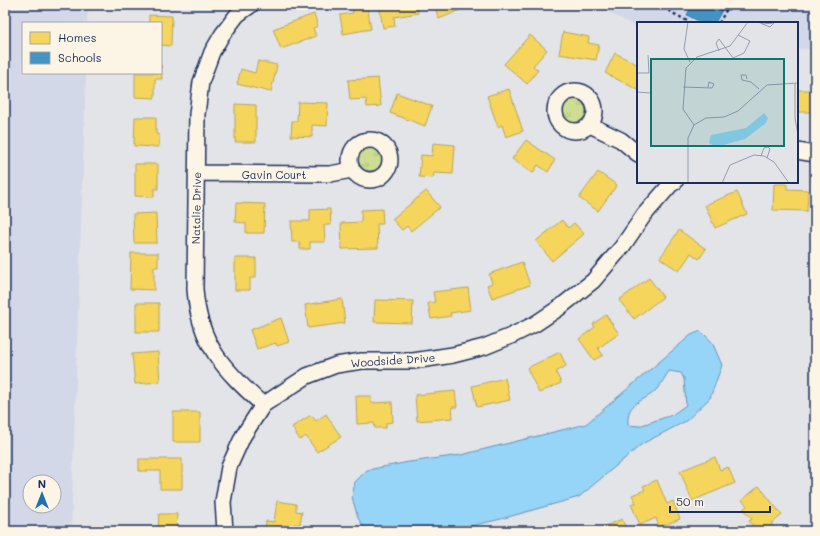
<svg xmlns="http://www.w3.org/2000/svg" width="820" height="536" font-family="Mali,sans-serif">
<defs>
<pattern id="grass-tufts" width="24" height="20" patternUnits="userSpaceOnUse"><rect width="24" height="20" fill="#cddd91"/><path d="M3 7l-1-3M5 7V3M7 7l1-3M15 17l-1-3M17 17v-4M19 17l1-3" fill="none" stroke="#afbe7f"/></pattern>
</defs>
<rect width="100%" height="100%" fill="#e3e4e7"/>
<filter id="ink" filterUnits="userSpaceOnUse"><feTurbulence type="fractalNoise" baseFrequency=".025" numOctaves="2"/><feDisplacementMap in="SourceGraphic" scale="8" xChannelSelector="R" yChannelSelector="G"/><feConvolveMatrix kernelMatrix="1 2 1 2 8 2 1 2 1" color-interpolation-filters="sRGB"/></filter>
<g filter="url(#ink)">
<path fill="#d2d8e8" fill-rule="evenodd" d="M5,5H88L87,23H23V73H86L71,531H5ZM30,482H54V506H30Z
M595,5H815V49H797V23H638V28Z"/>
<path fill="url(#grass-tufts)" stroke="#748678" d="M562 111a12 12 0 1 1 24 0a12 12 0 1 1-24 0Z
M358 159a12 12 0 1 1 24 0a12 12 0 1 1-24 0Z"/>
<path fill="#96d5f7" stroke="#6593ba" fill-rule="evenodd" d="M701,331L712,342L722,365L710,398L686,421L642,444L579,497L501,519L449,531H366L358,518L352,497L355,482L367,470L409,462L461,455L586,424L691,335ZM669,371L681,373L684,379L686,405L672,415L639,426L628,425C626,400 644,403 656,390C661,385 665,377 669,371Z"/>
<path fill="#f6d55c" stroke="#b4a35d" d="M352,5H367L371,29L343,34L340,15L353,13Z
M379,5H417L418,13L394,17L395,26L383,28Z
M434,5H466L467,7L439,19Z
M314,14L318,26L313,28L316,36L281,49L273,29Z
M149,15L172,16L171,46L161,45V23H149Z
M563,32L589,37L588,43L599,45L596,60L559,54Z
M530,35L547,50L533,66L538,70L527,84L504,64Z
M615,53L638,65V90L605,73Z
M258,61L277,65L271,92L237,84L241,69L255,73Z
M161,65L162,79H155V98L135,97V73H161Z
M378,78L381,106L367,107L366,99L350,100L348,80Z
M509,89L523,131L506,137L502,125L498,127L487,96Z
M797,90H815L814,112H797Z
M397,93L432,106L425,126L390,113Z
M298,102L328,103L327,126L312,125V137L291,136L292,121H297Z
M235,104L256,105V142H235Z
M135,117H156V134H159V147L134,146Z
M526,140L555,160L548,172L538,165L533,173L512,159Z
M433,143L455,145L453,174L434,173L433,178L419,177L421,155L432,156Z
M135,164H158V189H154V197L135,196Z
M598,172L617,185L598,211L579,198Z
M774,184H787V189L808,190L807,211L773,210Z
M426,191L440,207L411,231L407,226L402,230L392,219Z
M737,192L747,214L715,228L705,205Z
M236,203L265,204L264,233H246V223L235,222Z
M330,209L331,225H324L325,242H310V249H300V242H292L291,221H310V210Z
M382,209L383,224H377L378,248L342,249L341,223L361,222V210Z
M156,213L157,243H134L133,214Z
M562,220L568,228L574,223L584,234L552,261L536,241Z
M679,230L706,249L699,259L691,253L679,271L660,258Z
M131,253H158V267H154V290L130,289Z
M235,258H256V278H250V290H235Z
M522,262L530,285L492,298L487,285L492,283L489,274Z
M649,278L663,297L634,319L619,300Z
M468,288L471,310L450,313L451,316L431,319L428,303L435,302L433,292Z
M342,299L345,323L308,328L305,305Z
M375,300L413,301L412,323L374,322Z
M136,303H159V332H136Z
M813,307H815V326H812Z
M606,315L619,334L598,348L603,355L594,360L579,339L595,327L593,324Z
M281,318L289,342L277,346L276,343L257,349L250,330Z
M158,352L160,382L135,384L132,354Z
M560,352L566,366L556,372L561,383L539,393L527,368Z
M505,378L510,400L477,407L472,386Z
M455,391L457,407H452L453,418L417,421L415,395Z
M356,396H371V403L392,402L393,422L386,423V428H375L374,423L357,424Z
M173,412H200V442H173Z
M326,414L341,437L317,452L306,436L300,440L292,427L311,415L316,421Z
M715,457L720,470L728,467L735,483L692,501L680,471Z
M139,459H182V489H160V471H139Z
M657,480L667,504L673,501L680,519L659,527L656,518L640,525L631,504L636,503L632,495L645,490L643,486Z
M759,486L782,515L771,524L776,530L775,531H757L749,521L752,519L743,509L747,506L742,500Z
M277,501L296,504V511L302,512L300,524H294L293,531H265L266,521L274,522Z
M159,514H177L176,531H182H158Z
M622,519L627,531H593Z"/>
<path fill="#4393c3" stroke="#3775a5" d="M687,5H725L715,23H702L687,15L691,7Z"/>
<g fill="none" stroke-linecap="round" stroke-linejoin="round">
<defs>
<path id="minor" d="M251,5L237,15L222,35L212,52L201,82L197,114L195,289C199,344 223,369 263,405
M555 111a20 20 0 1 1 40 0a20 20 0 1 1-40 0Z
M590,125L621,140L638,154
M350 160a20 20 0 1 1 40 0a20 20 0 1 1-40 0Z
M797,151L815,154
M196,173L330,174L352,170
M225,531L223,502L229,467L243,436L263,405L307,376L336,365L362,361H413L453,355L484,347L511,336L535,324L559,308L593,281L622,247L644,215L671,184L675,182"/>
</defs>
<use href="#minor" stroke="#1b2f5e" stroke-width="18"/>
<path stroke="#1b2f5e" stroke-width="2.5" stroke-dasharray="3 3" stroke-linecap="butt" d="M658,5L691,23
M719,23L729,5"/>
<use href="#minor" stroke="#fcf5e5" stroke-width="15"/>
</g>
</g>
<g text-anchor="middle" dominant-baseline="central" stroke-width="4" stroke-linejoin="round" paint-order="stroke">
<g font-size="11" fill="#1b2f5e" stroke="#fcf5e5">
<text x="274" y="174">Gavin Court</text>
<text transform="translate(196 208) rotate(-89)">Natalie Drive</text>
<text transform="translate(393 360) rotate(-4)">Woodside Drive</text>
</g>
</g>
<g transform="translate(637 22)">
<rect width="161" height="161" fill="#e3e4e7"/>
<path d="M127,91L131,96L129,101L108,117L79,125L72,121L74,113L109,106Z" fill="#96d5f7"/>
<path fill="none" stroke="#939cb0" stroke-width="1" d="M51,0L47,27L53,40M121,0L133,5L138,0M125,2L137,1M82,29L79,21L82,17L96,36L107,31L113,19L101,13M0,51H12L11,33M110,57L109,53H104L105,58L114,60L122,67M158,62V96L161,113M46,65L75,66L77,62L72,60L71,65M0,70L13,71M57,103L46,87L49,46L60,35L93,24L111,0M124,134L127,126L131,125L133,127L130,136M51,161V116L57,103L69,96L87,95L101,89L130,63L161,61M85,161L93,143L117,133L127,134L137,140L152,161"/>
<path fill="#0f766e" fill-opacity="0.15" stroke="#0f766e" stroke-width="2" d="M14,37H147V124H14Z"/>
<rect width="161" height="161" fill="none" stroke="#1b2f5e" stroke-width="2"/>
</g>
<rect width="820" height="536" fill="none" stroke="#fcf5e5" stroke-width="20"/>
<rect x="10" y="10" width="800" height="516" fill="none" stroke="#1b2f5e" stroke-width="1.5" filter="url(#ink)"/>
<rect x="22" y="22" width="140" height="52" fill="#fcf5e5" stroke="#a2a6af"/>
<rect x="30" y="32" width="20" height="12" fill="#f6d55c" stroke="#a2a6af"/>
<text x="58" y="42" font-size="12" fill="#1b2f5e">Homes</text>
<rect x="30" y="52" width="20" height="12" fill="#4393c3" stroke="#a2a6af"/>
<text x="58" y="62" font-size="12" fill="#1b2f5e">Schools</text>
<g transform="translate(42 494)"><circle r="19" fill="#fcf5e5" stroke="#a2a6af"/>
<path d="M0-3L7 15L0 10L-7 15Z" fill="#1f6fb2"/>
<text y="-6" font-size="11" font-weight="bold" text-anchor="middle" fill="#1b2f5e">N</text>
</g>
<path d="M670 506v6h100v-6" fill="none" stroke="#1b2f5e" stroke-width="2"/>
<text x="676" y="506" font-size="12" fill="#1b2f5e" stroke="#fcf5e5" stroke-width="3" paint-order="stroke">50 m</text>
</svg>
